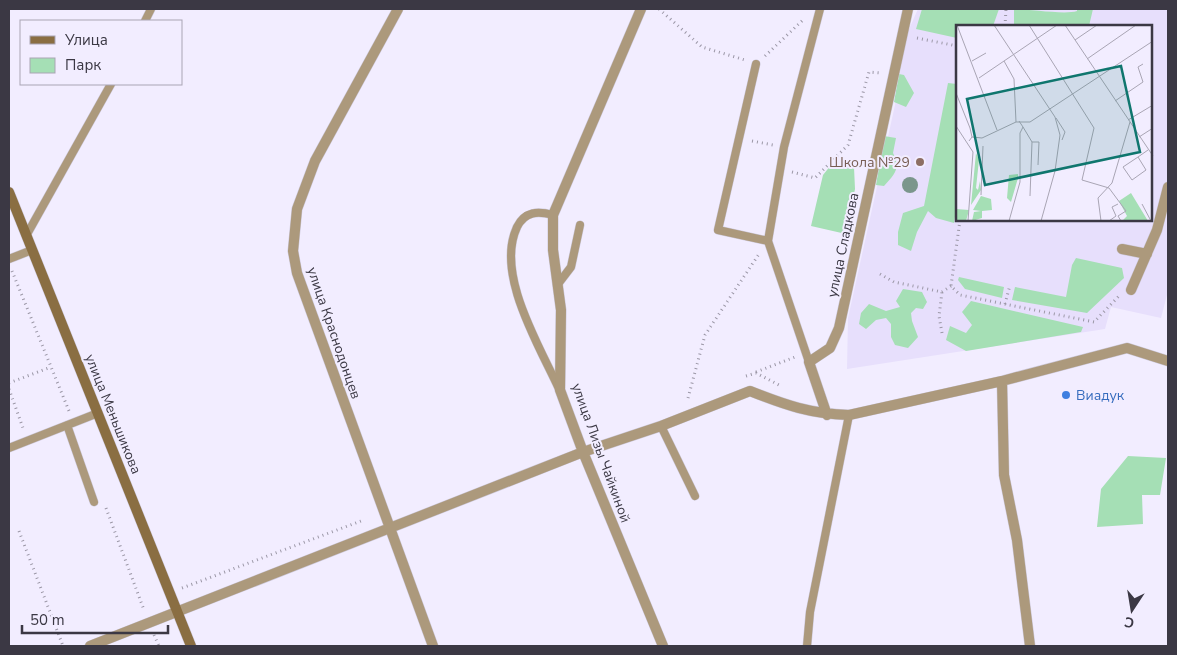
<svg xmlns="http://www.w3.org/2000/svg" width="1177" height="655" font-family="'Nunito Sans',sans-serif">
<rect width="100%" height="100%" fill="#f2edff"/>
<path fill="#e7dffc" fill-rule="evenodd" d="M918,9H1168V291L1161,318L1111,307L1105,329L847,369L848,318L895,105L906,36ZM957,26H1151V220H957Z"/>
<path fill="#a5dfb5" d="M922,9H999L993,26H957V38L916,29Z
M1014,9C1029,9 1065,15 1077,11V9H1093L1089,26H1014Z
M899,74L904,75L914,93L906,107L894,102Z
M948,83L957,84V204L954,223L936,218L928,211L917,232L911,251L898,245V232L903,213L924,206Z
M884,136L896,138L893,153C901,168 895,174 884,186L876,185Z
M831,165L854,167L855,189L846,234L811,226L823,175Z
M1076,258L1122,268L1124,278L1087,313L1012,300L1015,287L1066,297L1072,265Z
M959,277L1004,287L1002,298L965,289L958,280Z
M903,289L922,292L927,302L923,309L916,308L911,313L912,321L918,337L908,348L895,345L891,337V324L886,318L876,320L866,329L859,324L861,313L869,304L886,311L900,307L896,301Z
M971,301L1083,327L1081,332L966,351L946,340L950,326L966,333L972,325L962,312Z
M1128,456L1166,458L1160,495H1142L1143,524L1097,527L1101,489Z"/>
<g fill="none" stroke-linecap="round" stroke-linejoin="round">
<defs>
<path id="lane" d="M145,21L151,9
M756,64L718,230L768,241
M553,215C538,211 525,211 517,227C495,274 539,345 559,389
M26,236L111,84
M9,259L32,250
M558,284L571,267L580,225
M809,362L768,241L784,147L820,9
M67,425L94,502
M661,426L695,496
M9,448L98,413
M807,646L810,612L849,415"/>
<path id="street" d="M398,9L315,161L297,209L293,251L297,273L433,646
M641,9L553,215V250L561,310L560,390L583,452L663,646
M1122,249L1147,254
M1131,290L1157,230L1168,187
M1002,381L1004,475L1017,540L1030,646
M827,415L809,362L830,348L839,328L908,9
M90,646L583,452L661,426L750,391C785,405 811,414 849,415L1002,381L1127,348L1168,361"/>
<path id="secondary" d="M9,192L191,646"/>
</defs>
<use href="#lane" stroke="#cdc9da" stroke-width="9"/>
<use href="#street" stroke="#cdc9da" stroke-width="11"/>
<use href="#secondary" stroke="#cdc9da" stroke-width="11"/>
<path stroke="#9b97a6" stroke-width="3" stroke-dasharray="1 4" stroke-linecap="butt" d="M659,9L702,47L745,60
M1005,26L1006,9
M917,38L957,46
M765,56L804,19
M752,141L773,145
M792,172L815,178L848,145L869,72L881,73
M960,220L951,286L960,295L1094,322L1119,296
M12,271L69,411
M880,274L894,282L942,292L951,286
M1005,304L1010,285
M942,333L939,316L942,292
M756,372L795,357
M746,376L756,373L779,385
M9,383L51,367
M9,389L23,428
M688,398L705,335L759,254
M106,508L144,610
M19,531L63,646
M182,588L361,521
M154,635L159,646"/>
<use href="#lane" stroke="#ac997c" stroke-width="8"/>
<use href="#street" stroke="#ac997c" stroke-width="10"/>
<use href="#secondary" stroke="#8a6e42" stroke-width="10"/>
</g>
<circle fill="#7b968c" cx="910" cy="185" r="8"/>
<circle fill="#8d6e63" stroke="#f2edff" stroke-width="2" cx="920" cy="162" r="5"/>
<circle fill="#3f7fe0" stroke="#f2edff" stroke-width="2" cx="1066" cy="395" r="5"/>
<g text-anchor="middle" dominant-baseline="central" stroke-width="4" stroke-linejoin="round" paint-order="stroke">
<g font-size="14" fill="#785e54" stroke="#f2edff" text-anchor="end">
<text x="910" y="162">Школа №29</text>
</g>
<g font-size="14" fill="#3b3844" stroke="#f2edff">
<text transform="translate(843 245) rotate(-78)">улица Сладкова</text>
<text transform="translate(334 333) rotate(71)">улица Краснодонцев</text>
<text transform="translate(113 414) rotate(68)">улица Меньшикова</text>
<text transform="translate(601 453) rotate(70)">улица Лизы Чайкиной</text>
</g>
<g font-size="14" fill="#366cbe" stroke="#f2edff" text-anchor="start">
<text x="1076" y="395">Виадук</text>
</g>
</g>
<g transform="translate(956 25)">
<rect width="196" height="196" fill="#f2edff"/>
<path d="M20,128L23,135L20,163L22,165L24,156L25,165L15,180ZM62,149V153L55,177L51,173L53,150ZM175,168L192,196H166L171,191L163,176ZM25,171L35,174L36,185L26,186V193L16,196L18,187L25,186L17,185ZM0,184L13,185L10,196H0Z" fill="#a5dfb5"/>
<path fill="none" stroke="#a9a5b4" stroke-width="1" d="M1,0L41,105M38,0L99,92L104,110L99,146L85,196M73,0L138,103L126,155L153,163L170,186L162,191L165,196M109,0L197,131M119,15L141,0M131,34L180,0M16,36L30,28M48,36L58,54L60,97M23,53L101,0M0,68L14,103L16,112L13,116M159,76L187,57L182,42L187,39M100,93L109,107L106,115M172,95L197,80M0,101L17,127L12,196M67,102L76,117L74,171M16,112L26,113L60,97H74L197,16M183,112L197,103M76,117H83L82,140M182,132L190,145L176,155L167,142L182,132L192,125M25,170L27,121M186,179L195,196M53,196L64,157V108L67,102L63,96M145,196L142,173L156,158L174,97M153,196L160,191L156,182L162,179"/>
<path fill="#0f766e" fill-opacity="0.15" stroke="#0f766e" stroke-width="2.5" d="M165,41L184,127L29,160L11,74Z"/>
<rect width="196" height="196" fill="none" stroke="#3b3844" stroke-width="2.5"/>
</g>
<rect width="1177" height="655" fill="none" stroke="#3b3844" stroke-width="20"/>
<rect x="20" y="20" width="162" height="65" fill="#f2edff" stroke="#a9a5b4"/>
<rect x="30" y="36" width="25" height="8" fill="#8a6e42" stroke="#a9a5b4"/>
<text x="65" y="45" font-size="15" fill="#3b3844">Улица</text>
<rect x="30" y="58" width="25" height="15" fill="#a5dfb5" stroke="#a9a5b4"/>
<text x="65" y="70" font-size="15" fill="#3b3844">Парк</text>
<g transform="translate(1132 610) rotate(192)" stroke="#f2edff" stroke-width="4" paint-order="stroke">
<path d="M0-4L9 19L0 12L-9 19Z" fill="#3b3844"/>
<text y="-8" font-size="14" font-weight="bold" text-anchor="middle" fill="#3b3844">С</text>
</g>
<path d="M22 625v8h146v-8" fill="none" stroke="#3b3844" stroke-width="2.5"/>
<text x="30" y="625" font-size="15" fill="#3b3844" stroke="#f2edff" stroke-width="4" paint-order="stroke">50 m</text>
</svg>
